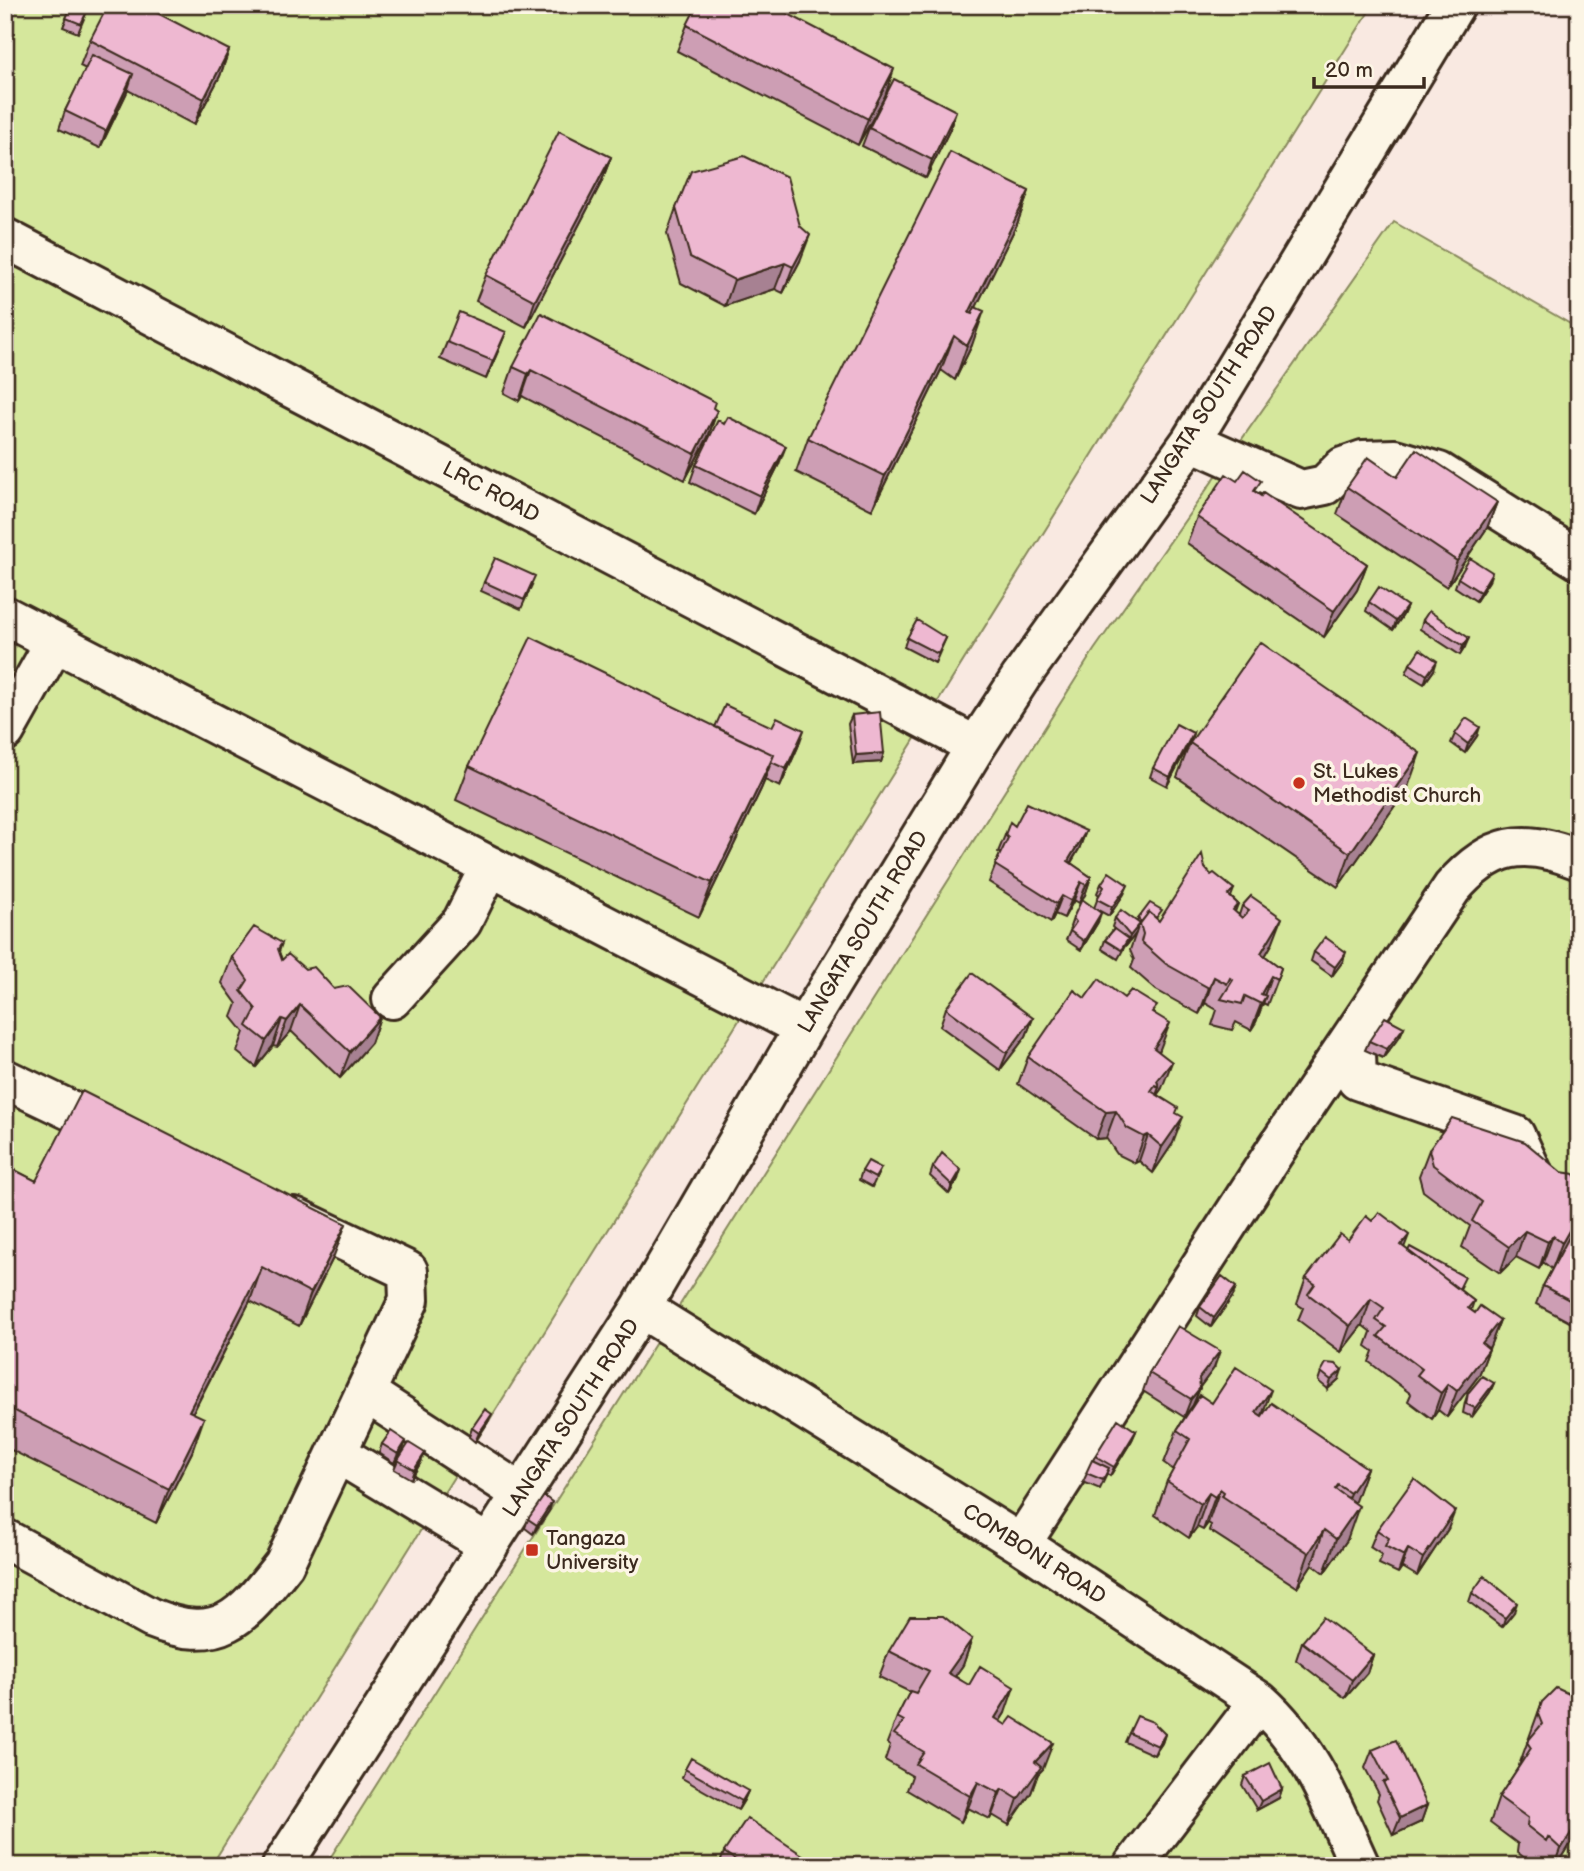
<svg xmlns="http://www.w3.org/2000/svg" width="1584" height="1871" font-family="'Balsamiq Sans',sans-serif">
<rect width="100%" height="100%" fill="#f9e9e1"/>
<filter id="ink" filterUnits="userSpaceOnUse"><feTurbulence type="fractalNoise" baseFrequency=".0143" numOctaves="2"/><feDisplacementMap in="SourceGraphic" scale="14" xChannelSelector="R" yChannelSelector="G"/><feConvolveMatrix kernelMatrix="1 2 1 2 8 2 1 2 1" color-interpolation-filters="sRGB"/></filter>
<g filter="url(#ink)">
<path fill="#d5e79c" stroke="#88885d" stroke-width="2" d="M5,5H1373L211,1866H5Z
M1394,222L1579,329V1866H325L1094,650Z"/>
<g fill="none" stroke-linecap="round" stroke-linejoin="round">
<defs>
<path id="minor" d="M5,238L976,746
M1191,441L1301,490L1325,485L1343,467L1363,460L1395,459L1439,472L1579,560
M5,616L804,1028
M5,731L55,642
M392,999L462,922L490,866
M1362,1031L1356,1054L1357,1080L1515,1135L1537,1183
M5,1079L120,1134
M641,1308L1021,1544L1259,1701C1310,1746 1332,1805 1360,1866
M366,1393L522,1494
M337,1453L489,1545
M5,1539L151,1618C221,1646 242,1617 284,1564L409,1300L408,1271L294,1217
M1021,1544L1277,1148L1452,888C1491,843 1524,837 1579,860
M282,1866L641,1308L804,1028L976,746L1021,677L1191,441L1455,5
M1133,1866L1259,1701"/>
</defs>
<use href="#minor" stroke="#3b2a1e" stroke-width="44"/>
<use href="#minor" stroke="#fcf5e5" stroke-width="38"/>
</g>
<path fill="#cd9eb4" stroke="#3b2a1e" stroke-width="2" d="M72,5L88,9L78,33L63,27Z
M687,25L885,96L858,145L677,51Z
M90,40L229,50L220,76L194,125L128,90L100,148L59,129L65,111L86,69L80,66Z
M869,128L950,129L926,178L862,146Z
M611,157L601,183L526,327L476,301L486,275Z
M1029,191L1017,224L976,307L972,345L955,380L941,370L872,510L796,472L808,438Z
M676,208L800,261L783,293L775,289L725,306L681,283L667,234Z
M506,332L486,379L440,359L447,342Z
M513,367L713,408L717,411L708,437L685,480L522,396L519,401L504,393Z
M724,424L779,464L754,514L690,482L696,465Z
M1397,477L1497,502L1487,528L1447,587L1337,514L1347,487Z
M1257,493L1367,564L1357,590L1324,637L1187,543L1197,517Z
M1458,578L1489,581L1476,601L1455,587Z
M484,582L532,585L521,609L481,591Z
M1369,602L1407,606L1403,615L1393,630L1366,611Z
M1423,620L1465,647L1460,655L1420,629Z
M907,638H946L935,663L904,647Z
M1410,664L1434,670L1424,684L1406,673Z
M852,715L884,753L881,762L853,764L848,724Z
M715,727L798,747L780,787L765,780L761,789L699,917L456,800L469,766Z
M1193,733L1190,742L1167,786L1150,777L1153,768Z
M1455,734L1477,736L1465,753L1451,743Z
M1190,743L1408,787L1338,887L1177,777Z
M1015,826L1086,831L1079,849L1071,863L1091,877L1085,895L1079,903L1074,900L1064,918L1055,914L1051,922L989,882L1000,854L998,852L1005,835Z
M1205,868L1211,875L1234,889L1231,897L1238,904L1235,912L1239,915L1242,906L1251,896L1272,944L1265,956L1281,968L1267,1005L1263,1003L1256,1022L1251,1030L1236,1022L1232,1030L1212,1025L1217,1010L1205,1003L1199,1014L1156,990L1131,968L1134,960L1130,950L1136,933L1127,945L1126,944L1118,959L1102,949L1105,940L1114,929L1112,927L1115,918L1137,922L1138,919L1158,920L1159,921Z
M1101,884L1124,894L1109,916L1094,908L1099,895L1097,893Z
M1073,918L1098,922L1081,950L1066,940L1071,929L1070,927Z
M282,943L279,952L282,960L305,969L334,989L380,1017L371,1043L340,1078L291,1031L277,1047L273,1046L256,1067L237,1052L244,1032L232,1017L237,1004L222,983L232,957Z
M1314,952L1343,961L1332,976L1311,961Z
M1085,998H1124L1154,1013L1160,1049L1159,1052L1162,1088L1157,1095L1176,1113L1173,1143L1153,1173L1139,1161L1135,1163L1117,1154L1106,1138L1096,1139L1018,1084L1028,1057Z
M946,1008L1033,1018L1026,1036L1000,1070L940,1026Z
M1404,1027L1400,1036L1383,1058L1365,1050L1369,1041Z
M1429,1150L1579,1225V1327L1536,1304L1543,1286L1552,1269L1543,1262L1539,1269L1516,1257L1500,1273L1462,1247L1470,1226L1423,1191L1419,1176Z
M5,1165L36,1181L333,1258L299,1326L250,1301L193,1413L192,1452L156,1523L5,1447Z
M933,1167L958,1179L949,1194L930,1176Z
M881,1168L872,1187L859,1180L862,1171Z
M1348,1240L1404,1248L1462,1286L1460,1290L1474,1301L1471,1310L1475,1313L1500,1320L1479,1375L1447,1417L1438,1410L1432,1419L1408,1401L1411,1394L1369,1362L1373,1351L1366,1346L1371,1332L1362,1325L1341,1352L1298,1320L1303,1308L1297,1304L1306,1278Z
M1233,1296L1211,1327L1197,1316L1200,1307Z
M1214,1368L1200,1387L1194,1403H1212L1262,1416L1367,1468L1354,1502L1347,1540L1324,1573L1312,1564L1297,1587L1209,1530L1211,1525L1208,1523L1203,1530L1197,1527L1189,1538L1155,1515L1167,1481L1174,1470L1164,1463L1177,1430L1188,1412L1184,1417L1143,1391L1149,1373Z
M1321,1372L1339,1379L1328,1389L1318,1381Z
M1494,1383L1490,1392L1472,1417L1463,1413L1465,1402L1468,1393Z
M488,1422L475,1442L469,1437L472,1428Z
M1136,1431L1132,1440L1110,1476L1107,1474L1100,1489L1083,1482L1095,1456Z
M382,1444L403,1450L394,1463L379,1453Z
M398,1460L421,1462L411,1479L394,1469Z
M549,1511L533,1534L525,1528L528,1519Z
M1448,1529L1417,1576L1402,1567L1398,1573L1379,1564L1382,1555L1370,1547L1377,1530Z
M1472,1593L1514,1612L1502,1627L1469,1602Z
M972,1639L963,1665L955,1676L1005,1713L1000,1721L1043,1769L1038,1774L1031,1793L1009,1825L992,1815L990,1819L968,1808L961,1822L907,1790L912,1776L885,1760L890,1745L887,1743L897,1717L910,1692L879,1677L889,1651Z
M1302,1642L1373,1655L1367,1673L1345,1698L1296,1660Z
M1542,1702L1575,1708L1579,1830L1557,1866H1542L1539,1863L1537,1866H1535L1517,1852L1518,1844L1490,1823L1499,1797L1518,1768Z
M1129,1733L1165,1734L1162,1743L1154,1755L1125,1742Z
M1372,1750L1427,1805L1421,1822L1393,1835L1377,1800L1379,1794L1365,1768Z
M685,1769L748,1791L744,1800L738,1810L682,1778Z
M1245,1776L1282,1789L1279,1798L1257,1810L1242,1785Z
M724,1852L819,1866H719Z"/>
<path fill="#a78192" stroke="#3b2a1e" stroke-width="2" d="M229,50L220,76L194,125L204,99Z
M894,69L885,96L858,145L868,119Z
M133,74L127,92L100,148L106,131Z
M956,111L950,129L926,178L932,160Z
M611,157L601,183L526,327L535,301Z
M1029,191L1017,224L960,340L969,313Z
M810,235L800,261L783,293L793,267Z
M785,263L775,289L725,306L734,280Z
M984,311L972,345L955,380L967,346Z
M506,332L499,349L486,379L493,361Z
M954,336L941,370L872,510L885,476Z
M531,370L522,396L519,401L528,374Z
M717,411L708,437L685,480L695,454Z
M786,446L779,464L754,514L760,496Z
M1497,502L1487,528L1447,587L1457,561Z
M1367,564L1357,590L1324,637L1334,611Z
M1492,572L1489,581L1476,601L1480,592Z
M1407,606L1403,615L1393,630L1396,621Z
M1469,638L1465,647L1460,655L1463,646Z
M1437,661L1434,670L1424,684L1427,675Z
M1480,727L1477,736L1465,753L1468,744Z
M804,730L798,747L780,787L786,769Z
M1193,733L1190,742L1167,786L1170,777Z
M884,753L881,762L853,764L856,755Z
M1420,753L1408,787L1338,887L1350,853Z
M774,755L761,789L699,917L712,883Z
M1086,831L1079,849L1061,878L1068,861Z
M1091,877L1085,895L1079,903L1086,885Z
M1081,882L1074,900L1064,918L1071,901Z
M1128,885L1124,894L1109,916L1112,907Z
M1062,896L1055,914L1051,922L1057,904Z
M1101,913L1098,922L1081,950L1084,941Z
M1282,918L1272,944L1252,979L1261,953Z
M1139,924L1136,933L1127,945L1130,936Z
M1346,952L1343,961L1332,976L1335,967Z
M1271,976L1262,1002L1261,994Z
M1214,977L1205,1003L1199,1014L1209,988Z
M1266,996L1256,1022L1251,1030L1261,1004Z
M300,1005L291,1031L277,1047L287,1021Z
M380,1017L371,1043L340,1078L350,1052Z
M1033,1018L1026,1036L1000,1070L1007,1053Z
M282,1019L273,1046L256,1067L266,1041Z
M1170,1023L1160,1049L1145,1074L1154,1048Z
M1404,1027L1400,1036L1383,1058L1387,1049Z
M1172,1062L1162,1088L1155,1098L1159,1087L1157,1081Z
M1116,1111L1106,1138L1096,1139L1106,1112Z
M1183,1117L1173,1143L1153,1173L1162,1147Z
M1148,1135L1139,1161L1135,1163L1144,1137Z
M961,1170L958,1179L949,1194L952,1185Z
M1579,1213V1220L1577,1226L1552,1269L1562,1243Z
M346,1224L333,1258L299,1326L311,1293Z
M1525,1231L1516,1257L1500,1273L1509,1247Z
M1409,1235L1399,1261L1401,1245Z
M1553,1236L1543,1262L1539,1269L1548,1242Z
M262,1267L250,1301L176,1445L189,1411Z
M1236,1287L1233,1296L1211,1327L1214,1318Z
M1371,1299L1362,1325L1341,1352L1350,1326Z
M1500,1320L1490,1346L1472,1369L1482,1343Z
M1489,1349L1479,1375L1447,1417L1457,1391Z
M1220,1351L1214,1368L1193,1396L1199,1378Z
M1342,1370L1339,1379L1328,1389L1331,1380Z
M1494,1383L1490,1392L1472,1417L1475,1408Z
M1448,1384L1438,1410L1432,1419L1441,1393Z
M1200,1388L1193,1405L1184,1417L1191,1399Z
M1271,1390L1259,1424L1256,1412Z
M492,1414L488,1422L475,1442L479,1433Z
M204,1418L192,1452L156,1523L169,1489Z
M1136,1431L1132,1440L1110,1476L1114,1467Z
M406,1441L403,1450L394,1463L398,1454Z
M425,1453L421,1462L411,1479L414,1470Z
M1367,1468L1355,1501L1337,1527L1350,1493Z
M1220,1489L1208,1523L1203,1530L1215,1497Z
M1209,1493L1197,1527L1189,1538L1201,1504Z
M552,1502L549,1511L533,1534L537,1525Z
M1359,1506L1347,1540L1324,1573L1336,1539Z
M1455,1511L1448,1529L1417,1576L1423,1558Z
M1324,1530L1312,1564L1297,1587L1309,1553Z
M1408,1549L1402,1567L1398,1573L1404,1556Z
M1517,1603L1514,1612L1502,1627L1505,1618Z
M972,1639L963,1665L939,1699L948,1673Z
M1373,1655L1367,1673L1345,1698L1352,1680Z
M1014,1687L1005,1713L985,1744L995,1718Z
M1165,1734L1162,1743L1154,1755L1158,1746Z
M1053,1743L1043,1769L1038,1774L1031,1793L1009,1825L1018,1799L1035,1762Z
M978,1782L968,1808L961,1822L970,1796Z
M1002,1789L992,1815L990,1819L999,1793Z
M1282,1789L1279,1798L1257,1810L1261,1801Z
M748,1791L744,1800L738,1810L742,1801Z
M1427,1805L1421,1822L1393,1835L1400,1818Z
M1579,1820V1830L1557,1866H1555L1561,1849Z"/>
<path fill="#eeb8d1" stroke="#3b2a1e" stroke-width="2" d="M72,5H79L88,9L81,24L66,18Z
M108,5H142L229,50L204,99L90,40Z
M697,5H771L894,69L868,119L687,25Z
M92,55L133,74L106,131L65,111Z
M894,79L956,111L932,160L869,128Z
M559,131L611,157L535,301L486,275Z
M950,152L1029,191L969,313L972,314L975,307L984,311L967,346L954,336L885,476L808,438Z
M744,156L787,177L800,226L810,235L793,267L785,263L734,280L690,257L676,208L691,171Z
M459,312L506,332L493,361L447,342Z
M541,313L715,402L713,408L717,411L695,454L531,370L528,374L513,367Z
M728,417L786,446L760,496L696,465L718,420L724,424Z
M1416,449L1497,502L1457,561L1347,487L1368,457L1397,477Z
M1245,470L1261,481L1254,491L1261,496L1263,493L1367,564L1334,611L1197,517L1226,474L1237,481Z
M495,558L535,576L524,600L484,582Z
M1470,558L1492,572L1480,592L1458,578Z
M1379,587L1407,606L1396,621L1369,602Z
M1429,611L1469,638L1463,646L1423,620Z
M917,620L946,638L938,654L907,638Z
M531,637L774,755L712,883L469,766Z
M1260,642L1420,753L1350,853L1190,743Z
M1420,649L1437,661L1427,675L1410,664Z
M725,705L772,727L777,717L804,730L786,769L771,762L774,755L715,727Z
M880,712L884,753L856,755L852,715Z
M1466,718L1480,727L1468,744L1455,734Z
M1176,724L1193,733L1170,777L1153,768Z
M1027,803L1086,831L1068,861L1091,877L1086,885L1081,882L1071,901L1062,896L1057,904L995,865L1008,838L1005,835L1010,822L1015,826Z
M1202,854L1205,868L1211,875L1214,873L1234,889L1228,895L1238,904L1233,910L1242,918L1249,911L1242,906L1251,896L1282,918L1261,953L1281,968L1277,979L1271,976L1261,994L1266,996L1261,1004L1245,996L1242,1004L1221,999L1233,980L1230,978L1227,984L1214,977L1209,988L1166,964L1141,942L1143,934L1140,924L1149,912L1159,921Z
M1109,872L1128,885L1112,907L1097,899L1104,887L1101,884Z
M1082,899L1101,913L1084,941L1070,931L1076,922L1073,918Z
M1150,903L1162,910L1156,918L1149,912L1141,922L1138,919Z
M1121,910L1140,924L1130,936L1115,918Z
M254,927L282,943L278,949L282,960L288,954L305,969L314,967L334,989L348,986L380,1017L350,1052L300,1005L287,1021L282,1019L266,1041L247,1026L256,1009L241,991L248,980L232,957Z
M1114,929L1128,939L1121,950L1105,940Z
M1325,937L1346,952L1335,967L1314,952Z
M972,973L1033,1018L1007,1053L946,1008Z
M1099,979L1124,998L1131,990L1157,1006L1152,1012L1170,1023L1154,1048L1172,1062L1157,1081L1159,1087L1155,1085L1151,1091L1178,1108L1176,1113L1183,1117L1162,1147L1148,1135L1144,1137L1127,1128L1116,1111L1106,1112L1028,1057L1074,990L1085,998Z
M1385,1017L1404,1027L1387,1049L1369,1041Z
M82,1091L346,1224L311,1293L262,1267L189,1411L204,1418L169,1489L5,1406V1165L36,1181Z
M1452,1118L1525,1142L1561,1172L1574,1174L1579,1184V1213L1562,1243L1553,1236L1548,1242L1525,1231L1509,1247L1472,1221L1482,1202L1433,1165L1429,1150Z
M942,1153L961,1170L952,1185L933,1167Z
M868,1161L881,1168L875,1178L862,1171Z
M1379,1212L1409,1235L1401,1245L1474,1301L1468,1308L1475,1313L1480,1306L1500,1320L1482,1343L1489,1349L1457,1391L1448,1384L1441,1393L1417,1375L1422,1369L1378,1336L1386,1327L1376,1320L1384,1308L1371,1299L1350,1326L1308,1294L1315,1284L1306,1278L1340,1234L1348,1240L1366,1216L1372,1221Z
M1576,1224L1579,1225V1305L1543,1286Z
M1410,1247L1465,1277L1459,1289L1408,1251Z
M1222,1276L1236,1287L1214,1318L1200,1307Z
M1178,1326L1220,1351L1199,1378L1200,1388L1191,1399L1149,1373Z
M1326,1363L1336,1364L1342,1370L1331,1380L1321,1372Z
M1236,1367L1271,1390L1256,1412L1262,1416L1271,1403L1367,1468L1350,1493L1338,1485L1335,1489L1359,1506L1336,1539L1324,1530L1309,1553L1222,1496L1224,1492L1220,1489L1215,1497L1209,1493L1201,1504L1167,1481L1190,1439L1177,1430L1200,1395L1212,1403Z
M1482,1376L1494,1383L1475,1408L1466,1404L1468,1393Z
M485,1409L492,1414L479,1433L472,1428Z
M1118,1419L1136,1431L1114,1467L1095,1456Z
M391,1431L406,1441L398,1454L382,1444Z
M409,1443L425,1453L414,1470L398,1460Z
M1092,1460L1109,1468L1103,1480L1086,1473Z
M1414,1479L1455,1511L1423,1558L1408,1549L1404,1556L1385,1546L1389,1538L1377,1530Z
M544,1496L552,1502L537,1525L528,1519Z
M1484,1576L1517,1603L1505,1618L1472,1593Z
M910,1616H943L972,1639L948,1673L969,1685L980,1666L1014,1687L995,1718L1006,1725L1012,1717L1053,1743L1035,1762L1041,1767L1018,1799L1002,1789L999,1793L978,1782L970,1796L916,1764L924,1752L894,1734L904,1721L897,1717L910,1691L916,1693L929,1671L889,1651Z
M1323,1617L1373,1655L1352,1680L1302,1642Z
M1556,1688L1578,1698L1574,1707L1579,1710V1820L1561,1849L1548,1837L1546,1841L1527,1826L1528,1818L1499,1797L1531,1748L1527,1742L1542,1724L1538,1714L1542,1702Z
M1137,1716L1153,1722L1165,1734L1158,1746L1129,1733Z
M1396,1740L1427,1805L1400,1818L1383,1782L1388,1781L1372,1750Z
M691,1758L748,1791L742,1801L685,1769Z
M1270,1763L1282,1789L1261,1801L1245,1776Z
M747,1818L819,1866H744L724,1852Z"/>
</g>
<g fill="#c8321e" stroke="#fcf5e5" stroke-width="2.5">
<circle cx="1299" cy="783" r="7"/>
<rect x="525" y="1543" width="14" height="14" rx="3.5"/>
</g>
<g text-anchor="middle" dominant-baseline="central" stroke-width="7" stroke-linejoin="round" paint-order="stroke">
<g font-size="21" fill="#3b2a1e" stroke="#fcf5e5">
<text transform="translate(1209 405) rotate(-57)">LANGATA SOUTH ROAD</text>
<text transform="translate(491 492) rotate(28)">LRC ROAD</text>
<text transform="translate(863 932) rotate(-59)">LANGATA SOUTH ROAD</text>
<text transform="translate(571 1418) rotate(-57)">LANGATA SOUTH ROAD</text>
<text transform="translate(1034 1554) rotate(33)">COMBONI ROAD</text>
</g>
<g font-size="21" fill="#3b2a1e" stroke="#fcf5e5" text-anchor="start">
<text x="1313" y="771">St. Lukes<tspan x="1313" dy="24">Methodist Church</tspan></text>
<text x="546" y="1538">Tangaza<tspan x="546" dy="24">University</tspan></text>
</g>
</g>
<rect width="1584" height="1871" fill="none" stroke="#fcf5e5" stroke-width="28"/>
<rect x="14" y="14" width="1556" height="1843" fill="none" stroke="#3b2a1e" stroke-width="2.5" filter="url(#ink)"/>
<path d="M1314 77v10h110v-10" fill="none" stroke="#3b2a1e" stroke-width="3.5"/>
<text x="1325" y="77" font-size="21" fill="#3b2a1e" stroke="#fcf5e5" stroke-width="5" paint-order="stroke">20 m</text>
</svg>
